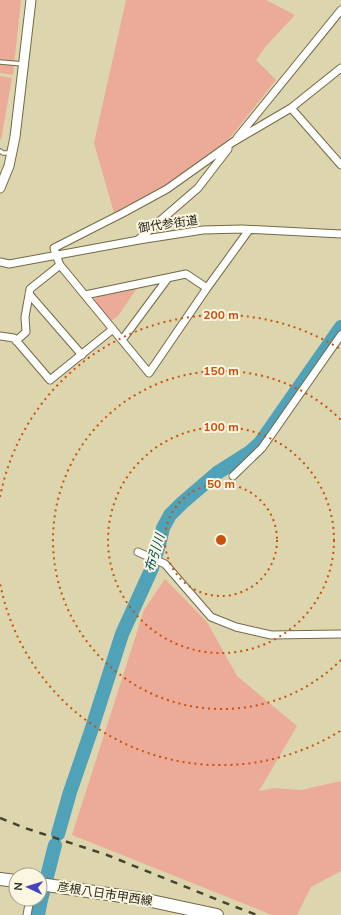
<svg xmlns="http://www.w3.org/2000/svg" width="341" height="915" font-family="'Nunito Sans','Noto Sans JP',sans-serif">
<rect width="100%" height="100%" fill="#ddd5ae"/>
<path fill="#ebab98" d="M0,0H21L13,75L0,73Z
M126,0H266L295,15L266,46L256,60L276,80L228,140L166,185L114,213L94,143Z
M0,76L12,78L1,140L0,139Z
M137,288L118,316L111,321L93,300L98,296Z
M165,579L207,622L237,676L297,726L259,791L274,788L301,790L341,781V871L311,887L297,915H272L72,835L144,610Z"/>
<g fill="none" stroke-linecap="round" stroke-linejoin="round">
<path stroke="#4fa2b8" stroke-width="14" d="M58,834L70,792L91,731L122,634L152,568L160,541L163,528L170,515L182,503L217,473L250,452L260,443L341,327
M38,915L41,900L55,845"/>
<defs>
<path id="service" d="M0,62L23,64
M0,151L3,153H11"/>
<path id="minor" d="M291,108L341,165
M237,138L341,10
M249,230L207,288L149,373L60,265L56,255L54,248L123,213L167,189L233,142L291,108L341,68
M139,239L198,188L228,149
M0,262L9,264L139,240L203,230L242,229L341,234
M29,294L82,355
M85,295L186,274L207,288
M0,336L14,338L50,380L113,329
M122,340L168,278
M16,341L26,332L25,317L30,289L60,265
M233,476L262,448L341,335
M138,552L165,564L211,617L236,627L271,635L341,634
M27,915L30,899"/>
<path id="tertiary" d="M0,188L9,166L15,137L31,0"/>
<path id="primary" d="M0,879L16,881
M40,884L142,899L217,915"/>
</defs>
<use href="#service" stroke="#726a46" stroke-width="5.5"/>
<use href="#minor" stroke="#726a46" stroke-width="9"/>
<use href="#tertiary" stroke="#726a46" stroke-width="11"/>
<use href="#primary" stroke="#726a46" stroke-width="14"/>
<use href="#service" stroke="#fff" stroke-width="3.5"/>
<use href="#minor" stroke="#fff" stroke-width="7"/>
<use href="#tertiary" stroke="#fff" stroke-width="9"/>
<use href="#primary" stroke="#fff" stroke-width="12"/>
<path stroke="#45422e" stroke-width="2.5" stroke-dasharray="7 7" stroke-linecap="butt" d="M0,818L25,828L107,855L233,906L257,915"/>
</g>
<g fill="none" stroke="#cb510d" stroke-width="2" stroke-dasharray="2 4">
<circle cx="221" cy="540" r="56"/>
<circle cx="221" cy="540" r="113"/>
<path d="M341 660A169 169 0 1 1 341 420"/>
<path d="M340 731A225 225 0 0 1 0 583M0 497A225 225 0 0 1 340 349"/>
</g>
<g text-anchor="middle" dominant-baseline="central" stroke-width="4" stroke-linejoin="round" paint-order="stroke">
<g font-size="12" fill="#252213" stroke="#faf6e2">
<text transform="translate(168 224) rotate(-8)">御代参街道</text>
<text transform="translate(105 894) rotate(9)">彦根八日市甲西線</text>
</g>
<g font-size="13" font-style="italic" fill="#065161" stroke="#faf6e2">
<text transform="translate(155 553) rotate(-73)">布引川</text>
</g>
</g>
<circle cx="221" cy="540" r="6" fill="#cb510d" stroke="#faf6e2" stroke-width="2"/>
<g font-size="12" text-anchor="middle" font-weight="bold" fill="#cb510d" stroke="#faf6e2" stroke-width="4" stroke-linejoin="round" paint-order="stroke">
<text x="221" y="319">200 m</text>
<text x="221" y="375">150 m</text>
<text x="221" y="431">100 m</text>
<text x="221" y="488">50 m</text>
</g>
<g transform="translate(28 887) rotate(274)"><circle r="19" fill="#faf6e2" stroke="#a5a18f"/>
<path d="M0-3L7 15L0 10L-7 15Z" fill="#4644ba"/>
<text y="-6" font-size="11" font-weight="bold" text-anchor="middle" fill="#252213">N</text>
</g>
</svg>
